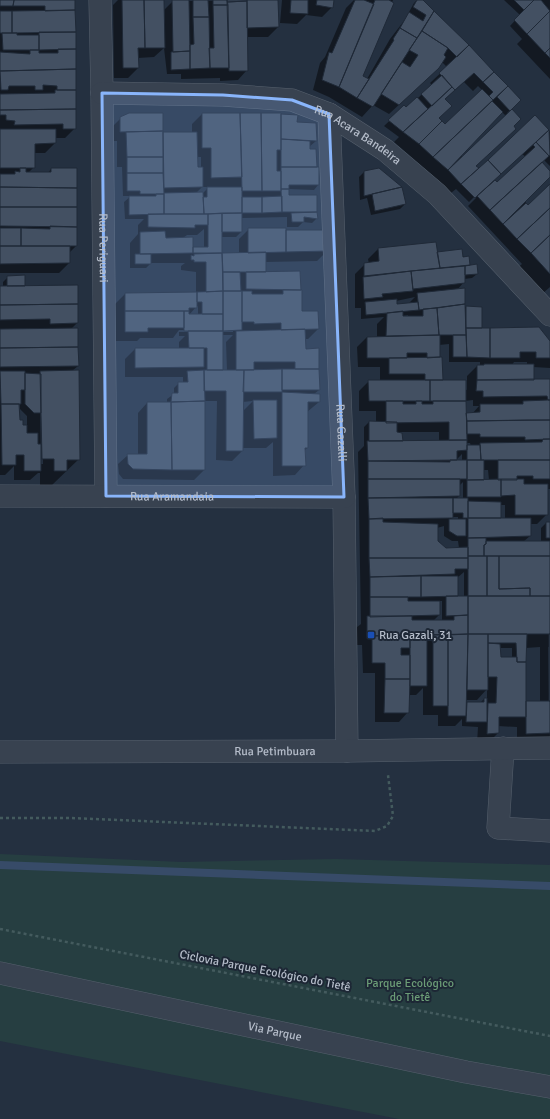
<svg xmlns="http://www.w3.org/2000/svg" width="550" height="1119" font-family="Signika,sans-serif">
<rect width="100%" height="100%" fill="#243040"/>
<path fill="#263e41" d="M0,854L182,862L336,859L550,865V1119H399L0,1041Z"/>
<path fill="#0007" fill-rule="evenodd" d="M0,0H74L75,128L65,138H55V143L45,153H34V167L28,173H48L51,169L76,246L69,253V263L59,273H0Z
M118,0H163L164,10L173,1L277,0L278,27L268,37H247V70L238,80L220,81V78L181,79V74H167L164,48L154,57L138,58V68L128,78H114L113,5Z
M282,0H333L332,7L322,17L306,15L297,24L280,23Z
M354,0H393L362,77L367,79L390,39L410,13L409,12L414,3L417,0H422L520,100L507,113L508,114L475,166L479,169L535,117L550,132V166L544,160L541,162L550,172V176L525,200L527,207L550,186V287L542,294L517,268L522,264L468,206L476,198L475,196L469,202L456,189L451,193L438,180L394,142L399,137L384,126L404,107L406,109L432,85L430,83L447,67L442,62L428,78L389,114L373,105L362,117L329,97L313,90L320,63L325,57L346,8ZM464,82L473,91L478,86L482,90L445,125L438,118L444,100ZM502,112L506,116L463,157L460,154ZM522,154L526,157L497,183L494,180Z
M504,0H550V79L517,44L522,39L510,26L520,15Z
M162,114V133H192V124L202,114H280L296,116V123L316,141L309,147L318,185L314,190L288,189V196H316L317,218L312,223L303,222L298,227H287V217L241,218V232L236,237H221V254H239V239L249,229L327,251L317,261L265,262V273L299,272L301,312L318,329L308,339H304L305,350L319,390L314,394L319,395V402L307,412V448L304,451V465L295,475L273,476V442L266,448H242V451L232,461L216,460L217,401H204V470L194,480L123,479L119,474L118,464L128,455H138V413L147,403H167V399L174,394V388L179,383H183V377H125V359L135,349H179V342L185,336H179V332H233V330H179L173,338H140L137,341H116L115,304L125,294L196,293V272L181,270V266L185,263H151L146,268H130V243L138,234V225L144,219H125L124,202L131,196H123L122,167H117V141H111V128L121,118ZM196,157H201V168H197ZM202,187H209L203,193H196ZM204,229V248H192L183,238L187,235H197ZM198,306V315H189L196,307ZM222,335H233L226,342L227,371H222ZM253,401L242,412V402Z
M364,172L405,204L400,209L371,215L367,198L360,200L359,177Z
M378,249L437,253L468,257L469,266L477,274L472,278L464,279V282L457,290L464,289L465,307L481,308V329L550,342V368L533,367V381L550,380V489H547V514L537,524H530V536L523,542H541V528L546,523H550V647H548L550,741L517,743V727L498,726V733L488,743H477L478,727L462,726V719L455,726H438V715H423V688L416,695H409L408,712L399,722H375V673H363L362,645H357V627L361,624L358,452L364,446V427L369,422H376V411H359V391L369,381H380V367H358L357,347L367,337H377V324L384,317L361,319V308H355V274L365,264H369L368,259ZM469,264V266L454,268V266ZM415,297L408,304L396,305V301ZM408,315V317H402V316ZM449,344V362H480V366H477L467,376V390L442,381L439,345ZM514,362H527V365H512ZM473,400V406H479L472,414H465V401ZM395,432H439V441L402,442ZM466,443H470L471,446H466ZM462,454V461H455ZM483,470H488L489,480L483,481ZM463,482V499H456L459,496V486ZM500,505H505V519H500ZM453,517H458V520H450ZM444,526V536L452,541H458L459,548L446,549L437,542V528ZM464,572V597H458L457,578ZM439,601H442V621H433L439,615ZM540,647V702H525L526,648ZM499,648H512V658H500ZM487,689V699H484L480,703L466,705V700H477Z
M8,277L77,323L70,330L78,366L72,371L79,459L52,485H40V473H38L30,480H14V466L5,475H0V287H3V282ZM40,391H42L43,464H41ZM20,403V409L27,416V426H22L19,421L18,405Z"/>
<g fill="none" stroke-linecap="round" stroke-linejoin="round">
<path stroke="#374b68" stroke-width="8" d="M0,865L550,886"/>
</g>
<path fill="#435062" stroke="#1f2937" d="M0,0H14L13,6H0Z
M14,0H75V10L45,11V6H13Z
M122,0H144L145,48H138L139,68H123Z
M144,0H164L165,48H145Z
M172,0H189L190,51L173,52Z
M193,0H208L209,17H193Z
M213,0H227L228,5H213Z
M227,0H247V1L227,2Z
M247,0H278L279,27L247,28Z
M291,0H308V14L290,13Z
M317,0H334L333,8L316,5Z
M355,0H364L374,4L339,87L322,80L329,52L332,53Z
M375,0H389L394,3L363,76L369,79L357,98L339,87Z
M417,0H423L434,11L417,38L400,28L409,12L423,21L426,15L413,7Z
M514,0H534L524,10Z
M534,0H541L550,11L527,34L514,20Z
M247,1L248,71H229L227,2Z
M213,5H228L229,68H210L209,48H214Z
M75,10L76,32L12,33V11Z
M0,11H12V33H0Z
M434,11L469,45L457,57L448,48L422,31Z
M550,11V48L545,53L527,34Z
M193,17H209L210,68L190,69V45L194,44Z
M400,28L417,38L373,107L357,98L394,40L393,39Z
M422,31L448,48L444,55L446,57L439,68L399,105L381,94L402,62L410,67L418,55L409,50Z
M39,32H76V49L39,50Z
M2,33H17V35H39V50H3Z
M469,45L494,72L483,82L474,73L455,90L439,73Z
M550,48V58L545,53Z
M58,49H76V69L0,71V52L30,54V50H39V53H58Z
M190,51V69L171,70V52Z
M76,69V90H57V86L43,85V90H35V86H9L8,90H1L0,71Z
M494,72L508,86L493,100L489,96L493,92L483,82Z
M442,75L452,87L432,106L421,94Z
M508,86L521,100L510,111L497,97Z
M452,87L455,90L445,99L452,106L439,118L442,121L419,144L403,132Z
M482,89L493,100L433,157L419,144L442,121L445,124Z
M55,90H76V109L0,110V94L55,93Z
M417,97L428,109L403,132L388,120L404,105L406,107Z
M492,101L503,112L448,170L433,157Z
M76,109V129H63V124L14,125L15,121L6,120V115H0V110Z
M512,109L521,119L514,126L516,129L476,166L479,168L461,184L448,170Z
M129,113H163V131L120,132V117Z
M202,113H240L242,177L211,178V148H202Z
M240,113H261L262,191H242Z
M261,113H281V150H277V171H281V191H262Z
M281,114L298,115L297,122L316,123L317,141L281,139Z
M535,115L549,130L501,174L488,160Z
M0,129H56V143L35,144V168H0Z
M549,130L550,155L549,156L536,142Z
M163,131V157H127L126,132Z
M163,132H197L198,167H203V187L164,188Z
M281,139L310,141V149H316L317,167H281Z
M536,142L549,156L490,210L477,196L495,180L497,182L535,147L533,145Z
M127,157H163V173H127Z
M488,160L501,174L475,198L461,184Z
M542,162L550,171V177L503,224L490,210Z
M281,167H319V185H289V189H281Z
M20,168H26V172H51V168H77V188L0,187V174H15V171L20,172Z
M379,168L402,187L364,196V171Z
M127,173H163L164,194H140V191H127Z
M550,184V208L517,239L503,224L526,203L528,205Z
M0,187L77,188V207H0Z
M207,187H242V213L204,214L203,197H207Z
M402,187L406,204L375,211L372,194Z
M281,189H289V195H317V212H282Z
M203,192L204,214H164V193Z
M156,194H164V214L129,215V196H156Z
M282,196V212L262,213V197Z
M242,197H262V213H242Z
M0,207H77V227L0,226Z
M550,208V235L531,253L517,239Z
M317,212L318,219L304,217V222H292L291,213Z
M222,213V253H193V247H208V214Z
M222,213H242V232H222Z
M148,214H208V225H195V228L148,227Z
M50,226L77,227V246H21V228L50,229Z
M0,228H21V246H0Z
M248,228H286V252L248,253Z
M286,230H328V251L286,252Z
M165,231L166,238L193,237V253L140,254V232Z
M550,235V274L531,253Z
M436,242L440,268L364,276V263L379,261L378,248Z
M0,246H70V263L0,264Z
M462,249L463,257L469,256L470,265L440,268L437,252Z
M266,252V272H223L222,253Z
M222,253L223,291L206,292V262H194V260H191V255L194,256V254Z
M135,254H151V264H135Z
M477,264L478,274L465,275V266Z
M465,266V283L413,289L411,271Z
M300,271L301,290L246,289V272Z
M411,271L413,291L382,294L383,297L364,299L363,277Z
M223,272H240L241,291H223Z
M25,275V286H7V276Z
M78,285V304L0,305V286Z
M465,288V304L419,310L417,293Z
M283,290H302V311H318L319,329L281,330V323L254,324V322H242V291H252V294H283Z
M223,291V314H202V302H197V292Z
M223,291H242V330L223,331Z
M197,292V308H189V311H125V293Z
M397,299V304L418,302L419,310L366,315L365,302Z
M78,304V323L50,324V319L0,320V305Z
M465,304L466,335H439L437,308Z
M466,306L482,307V328H466Z
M437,308L439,335L386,336L387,313L403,311V316H423V309Z
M125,311H184V328H148V332H125Z
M184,311H189V314H223V331H184Z
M539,327L550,341V358H536V352H520V358H490V328Z
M78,328V347L0,348V329Z
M466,328H490V358L467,357Z
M305,329L306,349L319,348V369H295V362H254V370H236V331Z
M188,331H223V370H207V348H189Z
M440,335V357L427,358V353H407V358H367V337Z
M453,335H466L467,357H453Z
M78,347L79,366L0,367V348Z
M135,348H204V367L135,368Z
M442,357L443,380H425V374H389V358Z
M484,364H534V380H477V365H484Z
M282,369V392H243L244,370Z
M282,369H319L320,390H282Z
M79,370L80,460H67V471H54V459H42L40,371Z
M204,370H244L243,451H226V391H204Z
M204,370L205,401L171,402L172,393H178V382H188L187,371Z
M0,371H25V390H21V404H1Z
M25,373L41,374V413H34L25,404Z
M536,379H550V400H548L547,396L483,397V391H476L477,380Z
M368,380H430V401H369Z
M430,380H466V401H430Z
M282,392L320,394V402H308V448H305L306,466H282Z
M253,400H277V438L254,439Z
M548,400H550V420L467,421L466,413L480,412V404H523V401Z
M205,401V470H172L171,402Z
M386,401H403V404H416V401H422V404H433V401H466L467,440H449V422L386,423Z
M147,402H171L172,470L133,469L128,464L127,454H147Z
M1,404H19L20,420H23V425H27V433H38V444H41V471H24V455H16V465H2Z
M527,420H550V439L525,440V437H480V434H467V421Z
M369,421L397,422V432L402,433L403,441H369Z
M543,439H550V460H481L480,443L542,442Z
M467,440V450L457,451V460L368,461L367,441Z
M467,445H480L481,460H467Z
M450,460H467V479H368V461L450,462Z
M467,460H484V480H467Z
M498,460H550V479H533V476H517V480H498Z
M368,479H460V496L368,498Z
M501,479H524V484H548V515H515V495L501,496Z
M501,479V497H467V480Z
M368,498H453V518L369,519Z
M453,498H468V518H463V513H453Z
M468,501L501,502V518H468Z
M383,518V522L438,524V541L446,548L468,547V558H369V519Z
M468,518H531V536L468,538Z
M449,519H466V536H457L449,531Z
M546,522H550V538H546Z
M468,538H486V544L484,545V556H468Z
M486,541H550V556H484V545L486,544Z
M468,556H487V596H468Z
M487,556H499V589L530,588V596H487Z
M499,556H550V596H530V588L499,589Z
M369,558H468V569H455V574L370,577Z
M421,576V597H370V577Z
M421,576H458V596L421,597Z
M446,596H468V615L446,616Z
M468,596H550V634H468Z
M370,597H408V601H440V615L370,617Z
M468,615V634L367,636V616H412V620H454V616Z
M468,634H488V690H467Z
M468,634L466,716H448V635Z
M488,634H527L526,662H517L516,643H488Z
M549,634H550V701H549Z
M410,635H427V686H410Z
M410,635V648H401V655H410V679H385V663H372V636Z
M433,635H448V706H433Z
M488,643L500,644L501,657H517V662H526V717H499V733L487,734L488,703H496L497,677H488Z
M385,679H410L409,713H384Z
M484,698H487V722H466L467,702H484Z
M526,701H550V733L526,734Z"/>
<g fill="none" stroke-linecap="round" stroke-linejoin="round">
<defs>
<g id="minor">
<path id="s1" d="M100,0L102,93L106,496"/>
<path id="s2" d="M102,93L223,95L292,100L329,114L385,150L437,194L550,315"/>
<path id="s3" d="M329,114L344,497L347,751"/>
<path id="s4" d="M0,496L344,497"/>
<path d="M503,748L498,828L550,831"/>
<path id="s5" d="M0,752L347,751L550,748"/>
<path id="s6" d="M0,973L466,1072L550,1087"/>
</g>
</defs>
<use href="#minor" stroke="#56606d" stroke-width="23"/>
<path stroke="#445b5e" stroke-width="2.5" stroke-dasharray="3 3" stroke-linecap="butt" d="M0,818H71L375,831L387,826L393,816L388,775
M0,929L550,1036"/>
<use href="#minor" stroke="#384250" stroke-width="22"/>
</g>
<path fill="#89b5fb" fill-opacity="0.2" stroke="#89b5fb" stroke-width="3" stroke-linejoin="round" d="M102,93L223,95L292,100L329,114L344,497L106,496Z"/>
<rect fill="#1a4fb4" stroke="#1d2735" stroke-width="1.5" x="367" y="631" width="8" height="8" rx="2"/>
<g text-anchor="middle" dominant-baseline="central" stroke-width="4" stroke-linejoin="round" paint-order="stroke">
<g font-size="12" fill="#b5bdca" stroke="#1d2735">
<text stroke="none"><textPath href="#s2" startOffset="265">Rua Acara Bandeira</textPath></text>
<text stroke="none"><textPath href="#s1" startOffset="248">Rua Periguari</textPath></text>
<text stroke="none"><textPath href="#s3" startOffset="319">Rua Gazalli</textPath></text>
<text stroke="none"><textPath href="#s4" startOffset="172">Rua Aramandaia</textPath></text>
<text stroke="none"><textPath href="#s5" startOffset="275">Rua Petimbuara</textPath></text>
<text transform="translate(265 971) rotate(11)">Ciclovia Parque Ecológico do Tietê</text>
<text stroke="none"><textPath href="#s6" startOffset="281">Via Parque</textPath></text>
</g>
<g font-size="12" fill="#b5bdca" stroke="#1d2735" text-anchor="start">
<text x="379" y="635">Rua Gazali, 31</text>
</g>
<g font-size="12" fill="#6b9c76" stroke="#1d2735">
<text x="410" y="983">Parque Ecológico<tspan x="410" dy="14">do Tietê</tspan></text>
</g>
</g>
</svg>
